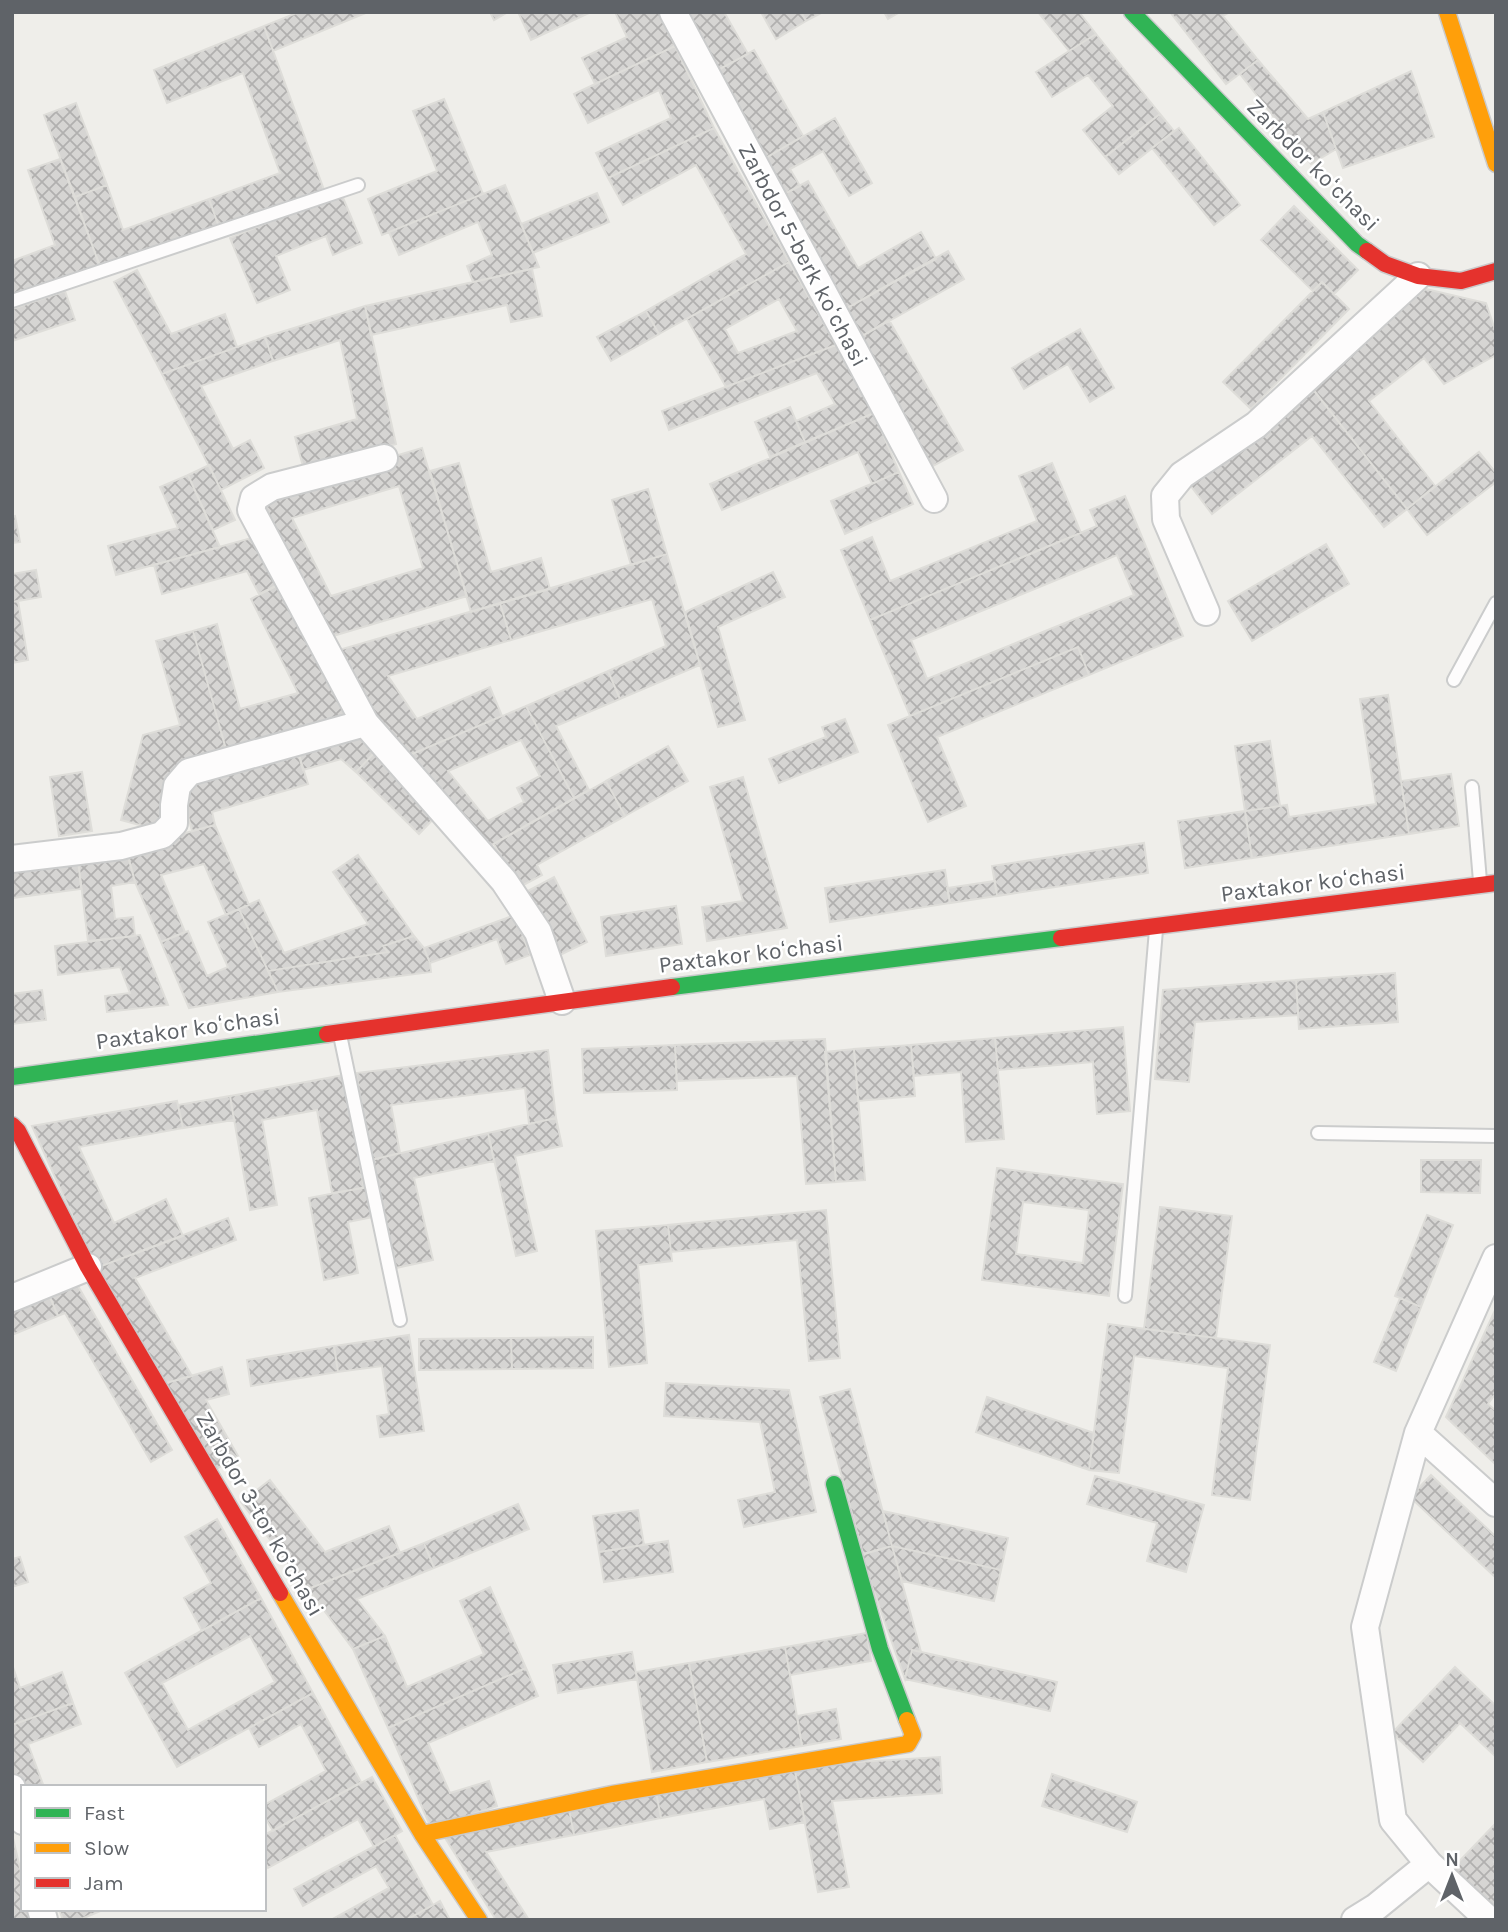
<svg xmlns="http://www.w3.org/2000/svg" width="1508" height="1932" font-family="Karla,sans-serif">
<defs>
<pattern id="building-cross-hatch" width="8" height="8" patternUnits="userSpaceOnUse" patternTransform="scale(1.75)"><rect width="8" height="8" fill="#d6d5d3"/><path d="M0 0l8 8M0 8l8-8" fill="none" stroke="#b1b0af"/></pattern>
</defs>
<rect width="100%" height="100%" fill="#efeeea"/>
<path fill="url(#building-cross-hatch)" stroke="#deddd9" stroke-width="2" fill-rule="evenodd" d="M299,12H368L273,51L264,26Z
M490,12H508L494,20Z
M518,12H591L531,40Z
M615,12H659L675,46L595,84L582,58L627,37Z
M685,12H724L748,54L718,70Z
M761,12H801L806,21L776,39Z
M801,12H823L806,21Z
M884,12H900L888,19Z
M1038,12H1079L1096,34L1069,51Z
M1170,12H1230L1223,16L1258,60L1226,84Z
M264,26L324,190L219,227L209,199L280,173L243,73L167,103L154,70Z
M1096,34L1160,114L1105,157L1083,130L1113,106L1088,75L1052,97L1036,72Z
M675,46L714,128L608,178L596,153L671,118L659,90L588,123L574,94Z
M754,50L803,136L757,163L708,76Z
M1258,60L1308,119L1323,112L1336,149L1311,164L1240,74Z
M1411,71L1434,137L1343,168L1323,112Z
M444,99L483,194L382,235L368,199L437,171L413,111Z
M76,103L107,185L75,197L44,115Z
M1160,114L1174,131L1119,174L1105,157Z
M835,118L872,183L849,196L823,151L790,169L800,186L777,198L757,163Z
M714,128L789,262L659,334L646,311L746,254L696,165L623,205L608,178Z
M1179,128L1240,205L1214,225L1152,148Z
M60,159L100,266L12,298V261L55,245L28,170Z
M808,181L858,268L921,232L936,259L842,311L777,198Z
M107,185L123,230L209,199L219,227L101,270L75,197Z
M505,185L539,267L473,282L467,266L492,255L478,222L399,255L389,232Z
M341,193L362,243L333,255L326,236L276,256L290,290L257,303L230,238Z
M597,193L609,222L533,253L521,224Z
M1294,206L1358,270L1334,294L1322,282L1313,291L1261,240Z
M948,251L964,279L857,339L842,311Z
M789,262L836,345L726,387L687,319ZM779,299L797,331L738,353L725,329Z
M532,269L542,316L511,322L507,305L371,335L365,306Z
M137,270L171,334L225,314L237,347L162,374L114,282Z
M1322,282L1349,309L1251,409L1223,382Z
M1426,289L1486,303L1496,333V355L1444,384L1424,358L1369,401L1435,486L1407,509L1307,382Z
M65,291L75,320L12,341V309Z
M365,306L396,444L304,470L295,437L357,419L340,340L273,361L265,337Z
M646,311L659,334L611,361L597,337Z
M889,320L963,450L931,467L857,339Z
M1080,329L1114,388L1090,402L1068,364L1024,389L1012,368Z
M265,337L273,361L201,386L233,449L250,440L264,468L221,490L162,374Z
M836,345L874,413L805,442L796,421L835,404L817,373L669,430L662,411Z
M1313,389L1407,509L1384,527L1312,436L1212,514L1190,485Z
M790,407L805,442L770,457L755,422Z
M874,413L899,472L872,484L858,452L722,510L710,484Z
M422,448L467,596L323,639L253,498ZM399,486L423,568L331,596L292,518Z
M1479,452L1496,473V482L1427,535L1407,509Z
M459,463L491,572L541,558L550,589L471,612L430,471Z
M1052,463L1081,533L870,620L841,550L872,537L890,581L1037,521L1019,476Z
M209,465L235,520L213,530L188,475Z
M899,472L913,504L845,534L831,501Z
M188,475L220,547L116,575L108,546L178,528L160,487Z
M648,489L667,554L631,565L612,500Z
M1125,496L1183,636L1089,675L1078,647L910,716L870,620L1097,526L1090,510ZM1117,555L1134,595L927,679L911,640Z
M15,516L20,542L12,543V517Z
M259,536L282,583L259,594L247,571L162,594L154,565Z
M1326,544L1349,584L1252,641L1228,601Z
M667,554L700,665L620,699L608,671L666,646L652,599L511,640L500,603Z
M36,570L41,597L12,602V574Z
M773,572L785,597L718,627L745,720L718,727L685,612Z
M282,583L350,719L227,753L193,631L217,624L240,709L298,693L251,599Z
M18,601L28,660L12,663V602Z
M500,603L511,640L388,676L417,719L490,687L502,716L405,757L332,652Z
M193,631L227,753L175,767L158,830L121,820L143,735L180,725L156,641Z
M1078,647L1089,675L937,737L966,806L928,822L888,725Z
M608,671L620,699L556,726L589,790L574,798L526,706Z
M1388,695L1409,834L1252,858L1245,811L1287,805L1289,817L1376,804L1360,699Z
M526,706L574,798L481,851L405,757ZM521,740L540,776L517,788L524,802L488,821L448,771Z
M845,719L858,752L779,783L769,759L826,737L822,727Z
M352,729L376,751L356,772L341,759L303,770L296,745Z
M1270,741L1280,806L1245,811L1235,746Z
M296,745L308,784L212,812L215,825L192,831L181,790L189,776Z
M668,746L688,781L625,816L606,781Z
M376,751L440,812L419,834L356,772Z
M82,772L92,831L59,836L50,777Z
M1451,774L1459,826L1409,834L1401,781Z
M743,777L787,928L707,941L702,907L743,901L710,787Z
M606,781L625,816L537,865L542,875L518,888L494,844Z
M1245,811L1252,858L1185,868L1178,821Z
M215,825L249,905L226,915L204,864L161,875L185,932L161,942L135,882L126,849Z
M1144,843L1148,873L997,896L992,866Z
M127,852L135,882L111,886L115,919L133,917L135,936L88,941L78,859Z
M358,855L414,936L383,946L388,952L268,971L239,909L259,900L284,953L368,924L333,872Z
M78,859L81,889L12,898V867Z
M945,870L950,903L830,922L825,888Z
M554,877L587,942L556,957L524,893Z
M995,881L997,896L950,903L947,888Z
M676,906L682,944L606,956L601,917Z
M239,909L278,992L189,1008L161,942L188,931L207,976L228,967L208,922Z
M515,915L530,955L506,964L497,939L430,963L424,948Z
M140,935L168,1005L107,1012L105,996L130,993L120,967L58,975L55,946Z
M414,936L424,948L430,963L431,972L278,992L268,971L388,952L383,946Z
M1395,973L1398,1022L1299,1029L1296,980Z
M1296,980L1298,1015L1195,1022L1189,1082L1155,1079L1163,990Z
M42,990L46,1020L12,1024V994Z
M1123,1027L1130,1111L1097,1114L1093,1062L998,1070L995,1038Z
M995,1038L1004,1139L966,1142L961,1072L914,1076L911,1045Z
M825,1039L836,1182L806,1184L797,1076L677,1081L675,1045Z
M675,1045L677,1090L584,1093L582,1049Z
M911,1045L915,1096L858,1101L854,1049Z
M854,1049L865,1180L836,1182L825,1052Z
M548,1050L556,1118L529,1124L525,1088L391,1105L400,1153L371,1160L356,1073Z
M344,1075L364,1188L332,1193L317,1110L262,1120L277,1205L250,1210L230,1096Z
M230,1096L234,1120L183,1128L178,1105Z
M177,1101L183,1128L79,1147L114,1223L166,1199L183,1236L96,1268L32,1126Z
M556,1118L562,1146L515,1156L537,1251L516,1256L488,1133Z
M488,1133L494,1161L414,1178L433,1260L396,1268L371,1160Z
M1421,1160H1481L1480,1193L1421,1192Z
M997,1168L1123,1184L1109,1296L982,1280ZM1023,1202L1089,1210L1083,1263L1016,1254Z
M367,1187L373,1217L348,1222L358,1273L324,1280L309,1198Z
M1160,1207L1232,1216L1216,1338L1144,1329Z
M826,1210L840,1358L809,1361L797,1240L671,1252L668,1225Z
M1427,1215L1453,1225L1421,1307L1395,1296Z
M228,1218L236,1240L135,1278L192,1376L162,1384L96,1268Z
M668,1225L672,1261L638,1265L647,1363L609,1367L596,1231Z
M74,1279L172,1450L151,1462L65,1313L58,1316L47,1290Z
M47,1290L58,1316L12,1335V1304Z
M1400,1298L1421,1307L1396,1371L1374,1362Z
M1496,1308V1393L1488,1404L1496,1411V1465L1446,1417Z
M1108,1324L1270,1345L1250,1500L1212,1495L1228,1368L1134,1356L1119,1473L1089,1470Z
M409,1335L424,1431L380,1437L377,1416L389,1414L382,1366L338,1372L334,1346Z
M593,1337V1368L512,1369L511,1338Z
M511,1338L512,1369L419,1370V1339Z
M334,1346L338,1372L251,1386L247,1360Z
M222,1367L229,1394L206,1400L238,1456L213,1471L162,1384Z
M666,1383L789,1390L816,1512L744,1527L738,1500L775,1492L760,1422L664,1416Z
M850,1389L892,1546L863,1554L820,1397Z
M987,1397L1094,1433L1089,1470L976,1432Z
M1431,1475L1496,1537V1578L1410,1497Z
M1095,1476L1204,1505L1186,1572L1147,1561L1157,1523L1087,1504Z
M270,1480L325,1552L389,1526L400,1553L308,1589L241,1502Z
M518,1504L529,1529L434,1568L424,1543Z
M638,1510L644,1545L599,1552L593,1516Z
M883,1511L1008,1538L1001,1570L892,1546Z
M217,1519L261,1598L202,1631L184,1598L211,1583L185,1537Z
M668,1541L673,1572L604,1582L599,1552Z
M424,1543L434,1568L357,1599L385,1636L353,1649L308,1589Z
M892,1546L921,1652L912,1650L905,1679L861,1555Z
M892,1546L1001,1570L994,1601L902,1581Z
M20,1557L28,1582L12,1587V1559Z
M490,1587L526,1668L388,1728L353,1649L385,1636L407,1687L484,1654L460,1601Z
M261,1598L313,1693L177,1767L125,1673ZM250,1636L275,1682L188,1730L162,1683Z
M867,1633L871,1661L790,1675L785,1647Z
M785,1647L802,1746L707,1762L689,1663Z
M912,1650L1057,1682L1050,1711L905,1679Z
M632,1652L637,1679L558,1693L553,1665Z
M689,1663L707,1762L652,1772L636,1672Z
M12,1664L20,1688L62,1672L73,1703L12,1725Z
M1455,1667L1496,1706V1757L1460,1723L1423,1762L1392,1733Z
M526,1668L538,1696L428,1743L450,1793L489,1781L497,1806L431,1828L388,1728Z
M313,1693L361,1782L273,1831L264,1816V1805L326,1771L301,1724L259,1747L249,1728Z
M73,1703L81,1724L28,1744L44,1787H23V1802L12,1774V1725Z
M836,1709L841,1739L802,1746L797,1716Z
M940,1757L942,1793L832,1801L849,1887L818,1892L794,1766Z
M794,1766L805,1822L770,1829L764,1799L661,1818L656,1792Z
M1052,1774L1137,1802L1127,1832L1042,1806Z
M372,1777L402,1831L374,1847L358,1819L268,1868L264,1860V1835Z
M656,1792L661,1818L574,1835L569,1809Z
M569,1809L574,1835L486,1852L529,1920H496L442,1833Z
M1496,1823V1861L1494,1862L1496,1864V1918L1448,1873Z
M12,1834L23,1881V1909H29L31,1920H12Z
M395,1835L433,1905L406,1920H331L389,1888L376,1866L303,1906L294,1889Z
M440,1901L450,1920H406L433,1905Z
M59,1909H105L79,1920H63Z"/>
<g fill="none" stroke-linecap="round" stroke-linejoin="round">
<defs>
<path id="lane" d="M12,301L358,185
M1454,680L1496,603
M1472,787L1480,881
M340,1035L400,1320
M1318,1133L1496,1136
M1125,1296L1156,930"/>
<path id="street" d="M673,12L934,499
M1206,612L1166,519L1165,496L1182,475L1256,425L1418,276
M365,723L251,510L254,498L272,487L384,458
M12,859L121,846L162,835L174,823V805L177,786L189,772L365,723L504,881L538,932L562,1001
M12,1298L88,1267
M1418,1433L1496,1503
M12,1788L23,1821
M41,1909L44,1920
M1355,1920L1376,1907L1429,1864
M1489,1920L1429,1864L1393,1820L1365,1627L1418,1433L1496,1258"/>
<path id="fast" d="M1132,12L1357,244L1367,251
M672,987L1061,938
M12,1077L327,1034
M834,1484L880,1649L907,1720"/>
<path id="slow" d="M1447,12L1496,164
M280,1593L422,1834L479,1920
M422,1834L612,1794L908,1744L913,1735L907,1720"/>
<path id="jam" d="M1367,251L1385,264L1418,276L1461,281L1496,271
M1061,938L1496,883
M327,1034L672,987
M12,1125L18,1131L88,1267L280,1593"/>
</defs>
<use href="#lane" stroke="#cbcccc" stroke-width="16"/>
<use href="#street" stroke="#cbcccc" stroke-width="30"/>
<use href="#fast" stroke="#cacacb" stroke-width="19"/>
<use href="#slow" stroke="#cacacb" stroke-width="19"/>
<use href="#jam" stroke="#cacacb" stroke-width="19"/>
<use href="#lane" stroke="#fdfcfc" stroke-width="12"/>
<use href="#street" stroke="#fdfcfc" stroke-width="26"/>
<use href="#fast" stroke="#30b455" stroke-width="16"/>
<use href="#slow" stroke="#ff9f0a" stroke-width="16"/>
<use href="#jam" stroke="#e5322d" stroke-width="16"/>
</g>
<g text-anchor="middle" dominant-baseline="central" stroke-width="5" stroke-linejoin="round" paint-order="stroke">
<g font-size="23" fill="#5f6368" stroke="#fff">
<text transform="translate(1313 165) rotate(45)">Zarbdor koʻchasi</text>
<text transform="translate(803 255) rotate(62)">Zarbdor 5-berk koʻchasi</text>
<text transform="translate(1313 883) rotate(-7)">Paxtakor koʻchasi</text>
<text transform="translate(751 954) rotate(-7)">Paxtakor koʻchasi</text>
<text transform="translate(188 1029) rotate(-8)">Paxtakor koʻchasi</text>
<text transform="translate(260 1514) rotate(60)">Zarbdor 3-tor koʼchasi</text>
</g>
</g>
<rect width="1508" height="1932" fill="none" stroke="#5f6368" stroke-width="28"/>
<rect x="21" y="1785" width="245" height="126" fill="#ffffff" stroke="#bfc1c3" stroke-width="2"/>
<rect x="35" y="1808" width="35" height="10" fill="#30b455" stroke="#bfc1c3" stroke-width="2"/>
<text x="84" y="1820" font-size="21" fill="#5f6368">Fast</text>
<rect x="35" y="1843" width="35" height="10" fill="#ff9f0a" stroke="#bfc1c3" stroke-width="2"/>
<text x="84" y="1855" font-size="21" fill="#5f6368">Slow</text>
<rect x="35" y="1878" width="35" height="10" fill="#e5322d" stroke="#bfc1c3" stroke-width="2"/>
<text x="84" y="1890" font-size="21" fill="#5f6368">Jam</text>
<g transform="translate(1452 1876)" stroke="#ffffff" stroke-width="5" paint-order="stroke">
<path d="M0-5L12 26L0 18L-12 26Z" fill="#5f6368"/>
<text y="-10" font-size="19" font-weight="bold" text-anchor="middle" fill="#5f6368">N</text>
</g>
</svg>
